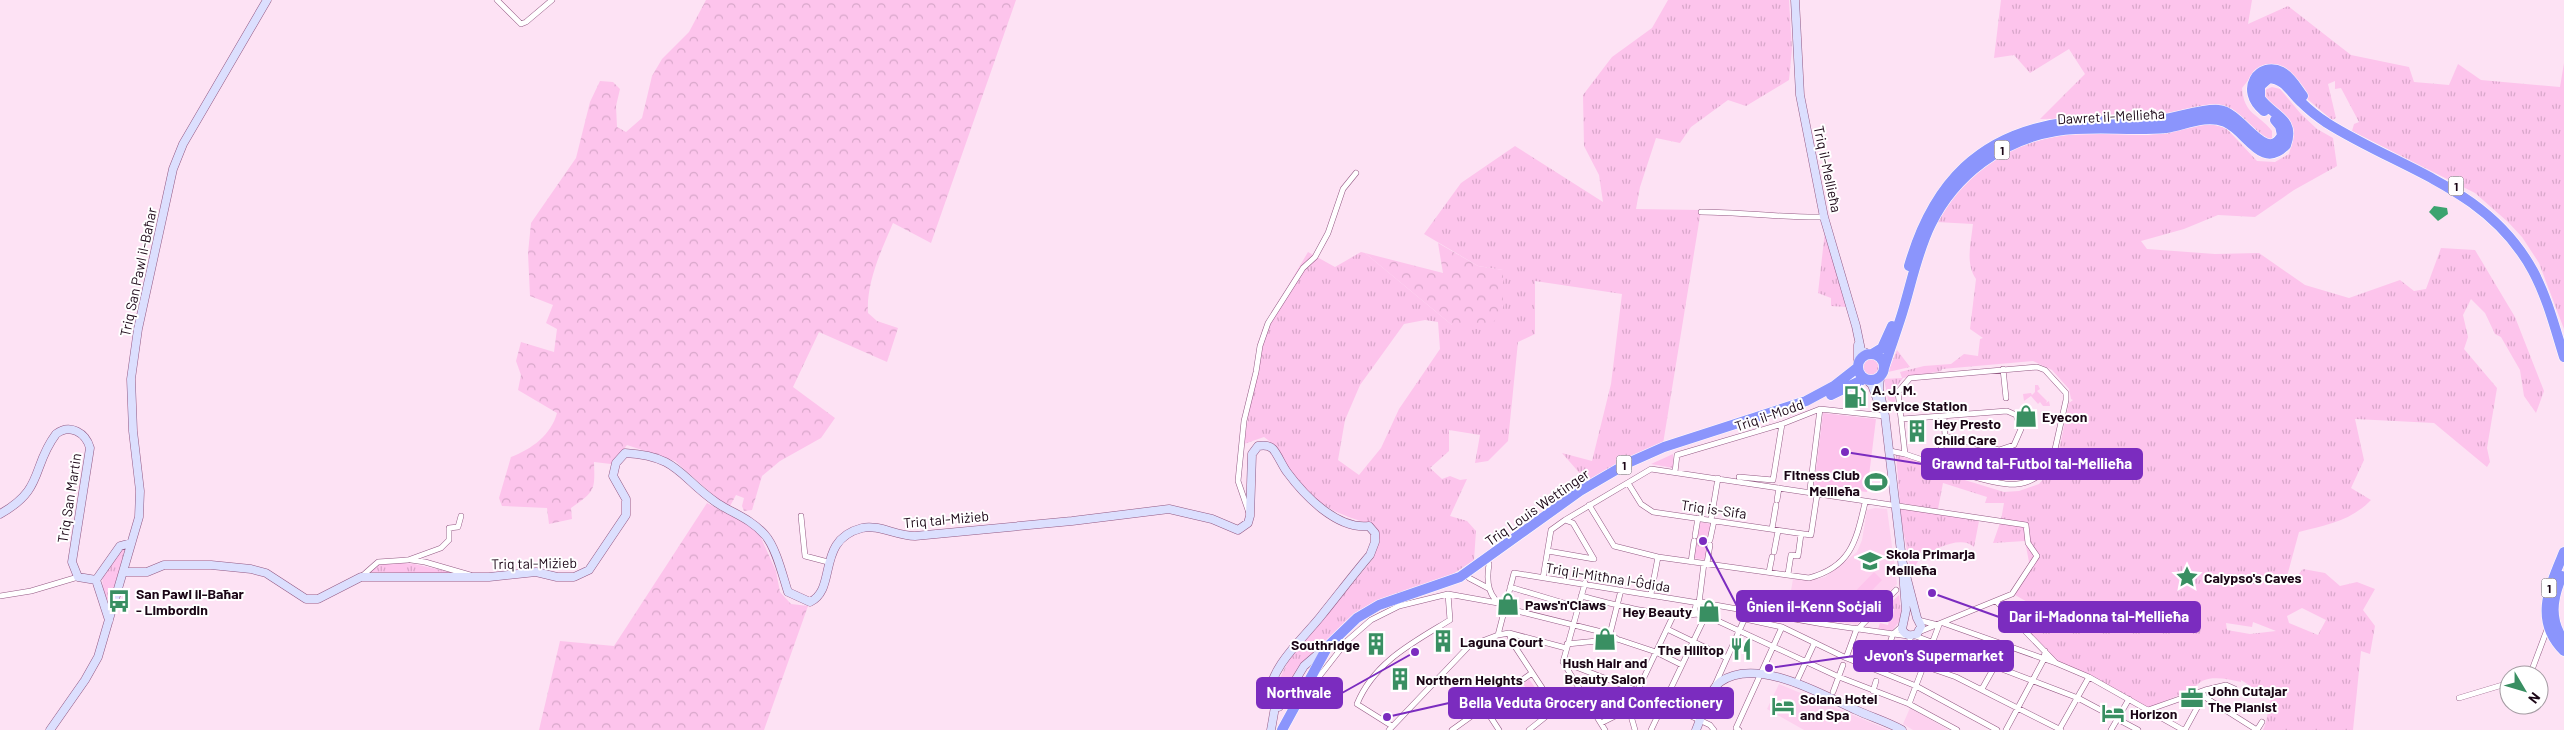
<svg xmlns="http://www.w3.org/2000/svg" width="2564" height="730" font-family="Barlow,sans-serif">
<defs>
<pattern id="grass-tufts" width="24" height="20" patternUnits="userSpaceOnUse" patternTransform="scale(1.25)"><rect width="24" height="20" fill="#fdc4ec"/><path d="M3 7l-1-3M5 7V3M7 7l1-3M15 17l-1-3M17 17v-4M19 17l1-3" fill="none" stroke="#d8a7ca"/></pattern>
<pattern id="forest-crowns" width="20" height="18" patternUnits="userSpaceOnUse" patternTransform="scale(1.25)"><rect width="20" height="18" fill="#fdc4ec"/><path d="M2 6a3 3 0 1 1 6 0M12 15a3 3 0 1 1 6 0" fill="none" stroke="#d8a7ca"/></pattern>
</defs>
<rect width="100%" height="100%" fill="#fde2f4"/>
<path fill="#fdd1ef" d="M1875,508L1887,509L1897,584L1857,625L1787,614L1793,579H1816L1825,577L1857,552L1862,540L1867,510Z
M1779,684L1889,730H1804L1767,709Z
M1910,708L1949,730H1913L1903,724Z"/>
<path fill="url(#grass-tufts)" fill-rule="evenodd" d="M1668,0H1789L1792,49L1789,80L1746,106L1728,100L1691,127L1680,143L1656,138L1640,187L1636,209L1701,210L1663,444L1584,485L1583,477L1562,453L1592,461L1611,384L1622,294L1535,281V334L1518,342L1508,441L1488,461L1475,463L1480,435L1449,430V451L1430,468L1442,479L1450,476L1460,480L1467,479L1450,516L1467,521L1476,531L1474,560L1450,576L1378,603L1316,652L1278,705L1270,697L1289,660L1373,559L1380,540L1371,524C1334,514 1311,502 1289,470C1281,457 1277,446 1264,437L1244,444L1262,330L1308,252L1335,267L1361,252L1365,253L1452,325L1503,270L1478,266L1424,234L1461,183L1515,146L1603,202L1599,175L1584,146L1583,95L1612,57L1652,28ZM1425,320L1438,322L1440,349L1399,409L1381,448L1359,475L1338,460L1345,420L1360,385L1404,324Z
M2001,0H2252L2248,24L2288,6L2351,55L2409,67L2414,82L2449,85L2458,64L2481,80L2560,87L2564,63V329L2539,263L2522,237L2508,222L2475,193L2352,131L2354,124L2359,122L2341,88L2335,89V81L2328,84L2336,118L2332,120L2305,97L2295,83L2250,78L2242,88C2244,115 2258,113 2272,131V141L2269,143L2241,121L2187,113L2131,118L2040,119L2085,74L2069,49L2030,73L2014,55L1994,58Z
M2272,87L2280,89L2301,114L2317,129L2333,138L2337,166L2294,190L2255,217L2218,215L2184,229L2141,241L2147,249L2215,254L2259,253L2305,285L2349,298L2400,280L2414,291L2426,289L2441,248L2475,250L2515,317L2544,391L2536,413L2524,396L2520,370L2501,337L2495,334L2485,313L2471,299L2463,315L2468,337L2464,349L2497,388L2487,448L2490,462L2487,467L2434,423L2355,419L2364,460L2351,488L2371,500C2351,521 2326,525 2299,532L2286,580L2292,582L2303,569L2325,573L2340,586L2357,582L2375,589L2363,610L2375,626L2370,654L2361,651L2353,730H2263C2268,720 2267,710 2271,699L2241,680V682C2226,679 2203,673 2194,689L2148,708L2057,661L2021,623L2036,607L2015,595L2035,563L2029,562L2025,541L1993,543L2001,520L2004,503H1985L1987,497L1943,483L1938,509L1900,503L1896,455L1945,469V474L2004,492L2019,491L2039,484L2056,464L2069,403L2073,400L2071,399L2069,389L2052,370L2033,361L1942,369L1941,371L1903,378L1894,390L1895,401L1893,402L1888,400L1884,379L1902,378L1900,372L1924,366L1951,364L1964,354L1978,356L1980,339L1983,338L1970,329L1976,279C1965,263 1971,243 1973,224L1936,222L1967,179L1997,157L2034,140L2075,132L2148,135L2208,123L2226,128L2257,161L2275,162L2289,154L2293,139V128L2264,98L2265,90ZM2302,608L2326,620L2318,635L2289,623L2287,616ZM2253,622L2276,631L2250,634L2227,630L2226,623L2252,627Z
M1825,231L1845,304L1847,307L1831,306V298L1818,293Z
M1897,350L1910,367L1888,372Z
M1861 367a10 10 0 1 1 20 0a10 10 0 1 1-20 0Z
M1673,454V468L1651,464Z
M1899,508L1979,521L1974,547C1962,535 1935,548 1923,557C1917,560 1915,568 1911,572Z
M1700,522L1711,524L1706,560L1694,558Z
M123,547L125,549L111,599L107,600C96,572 106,569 123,547Z
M389,561L414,564L459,574L368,572L372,566Z
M1899,595L1902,618L1891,632L1878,629L1880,623L1888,625L1889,621H1892L1894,609L1886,607Z
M1529,679L1549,707L1544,714L1523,684Z"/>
<path fill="url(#forest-crowns)" d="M706,0H1016L931,243L893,223C881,251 866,283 868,313L877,321L898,328L887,362L819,332L793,387L835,418L821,438L780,461L762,476L752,510L744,511L742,506L744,498L736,495L730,506L720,501L675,461L627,445L611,464L594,462C595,491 595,491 571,508L572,519L549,524L547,508L502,506L499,498L511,457C532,449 551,435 557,413L518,390L521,375L516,361L521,342L554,352L557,329L546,323L553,305L530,296L528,253L531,223L576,158L590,102L600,81L613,82L620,89L616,106L617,127L626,132L642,118L652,76L662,59L689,32Z
M1438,243L1478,266L1503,270V313L1484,330L1452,325L1365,253L1443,273Z
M707,503L758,531L776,571L780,592L791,604L808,606L764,730H539L560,641L614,646Z"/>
<path fill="#fdc4ec" d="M2035,385H2038L2040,389L2037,391L2047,401L2046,403L2049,401L2050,406H2043L2040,402L2038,404L2031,396L2024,401L2023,394L2031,393L2032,395L2035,392Z
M1823,413L1876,419L1867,492L1814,486Z
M1874,572L1882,580L1853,610L1845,602Z"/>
<path fill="#3ca36f" d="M2434,206L2447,208L2448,214L2438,221L2429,212Z"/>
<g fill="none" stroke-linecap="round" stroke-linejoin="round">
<defs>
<path id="street" d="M497,0L521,24L526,22L552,0
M1701,212C1743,212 1782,218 1824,217
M2037,367L2045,370L2066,393V400L2051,467C2040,475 2030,483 2017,484C1994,487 1930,462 1905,454L1898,392L1910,378Z
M2003,369L2006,398
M1902,419L2007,411L2016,415L2021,429L2014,445L1999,450L1945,436L1944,416
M1941,448L1945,436
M1890,451L1905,454
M1675,472L1677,455L1782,424L1820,409L1885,416
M1739,477L1773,480L1782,424
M1628,483L1641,504L1653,512L1811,535L1817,495
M1810,489L1820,409
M1777,500L1779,488
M1589,505L1614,546L1658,557L1809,578C1851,567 1856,541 1865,503
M1249,513L1238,481L1244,421L1256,372L1260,346L1268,323L1303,268L1315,257L1328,233L1343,189L1356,173
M801,516L805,556L828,562
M1565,520L1651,469L2026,525L2028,543L2037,556L2012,594L1919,632
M1711,520L1718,478
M1772,529L1776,505
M1695,536L1698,518
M1710,540L1714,521
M1774,552L1778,531
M411,560L425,562L470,575
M1691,562L1694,541
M1707,563L1710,545
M1489,564C1486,583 1488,597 1505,608L1610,634L1617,639L1656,652L1682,665
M1769,572L1772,557
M1788,574L1791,555L1798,556L1801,534
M361,577L378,562L408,560L441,548L449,540V528L458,527L461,516
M1469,578L1488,588
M1543,578L1551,530L1565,520L1573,523L1594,559L1548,551
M1585,583L1563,662L1605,730
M1510,587L1577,607
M1651,594L1658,557
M0,596L31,591L78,577
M1581,596C1613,604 1666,619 1698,614
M1996,601L2055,662
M1695 609a7 7 0 1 1 14 0a7 7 0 1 1-14 0Z
M1708,606L1715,605L1823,624L1908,636
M1705,615L1839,677L1909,704L1957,730
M1745,619L1782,627L1844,657L1916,686L1997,730
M1918,620L1938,625
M1943,623L2056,663L2089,677L2183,730
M1859,628L1896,590
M1667,629L1727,658
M1509,633L1512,642L1556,709
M1610,634L1621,590
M1498,635L1514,573L1699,603L1704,563
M1913,635L2078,698L2138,730
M1911,636L1904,659L1956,677L2061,730
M1567,644L1617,639
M1846,658L1857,628
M1563,662L1638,691L1710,725L1714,730
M1880,671L1893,634L1902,626
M2530,675L2548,627
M1796,683L1814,644
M1715,685L1748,611
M1311,687L1347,641L1371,620L1399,606L1448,594L1498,603
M1982,689L2006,646
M1873,691L1876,681
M1833,692L1843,665
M2203,696L2257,730L2262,722
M2459,698L2509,683
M1909,704L1939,625
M1484,707L1499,730
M1629,709L1635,730
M2148,710L2205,690L2226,685L2235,689
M1601,723L1629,709L1674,614
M1392,726L1357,704C1374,662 1414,642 1450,620L1448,594
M1389,730L1469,646L1498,635L1509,633L1566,648
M1452,730L1532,673
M1529,730L1579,690
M1651,730L1703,621L1704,616
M1739,730L1736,728L1782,627
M2006,730L2044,659L2045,651
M2059,730L2089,677
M2111,730L2129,699
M2185,730L2204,695"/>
<path id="secondary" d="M1795,0L1800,95L1824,217L1856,326L1861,350L1868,354
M1858,345V363
M1880,377L1879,389L1885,416L1902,560L1917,618L1921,626L1917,634C1910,636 1905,636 1902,629L1906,610L1902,560
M1867,380L1872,385L1877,399
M0,514C45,489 31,467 56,434C70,423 86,433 90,448L72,562L78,577L96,580
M124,572H147L164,565H211L251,569L266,573L306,599H318L361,577H489L536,572L557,577H574L589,570L626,515V499L613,476L616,463L625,453C679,456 679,477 717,503C734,514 751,519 765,535C776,547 783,577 788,592L810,602C838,589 815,540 862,528C878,524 897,536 915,536L1072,521L1169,509L1212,519L1238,530L1248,523L1250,516L1252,454L1258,446C1263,445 1269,445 1273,449C1278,455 1282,465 1287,472C1304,495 1337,530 1369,526L1375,533V542L1370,555C1353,575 1338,595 1321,616C1302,640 1271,665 1268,699L1275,707
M96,580L120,546L131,543
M96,580L109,620
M1275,707H1279L1304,666L1325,648
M50,730L85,680L98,657L139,517L140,491L133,431L131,379L138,329L173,169L183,144L267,0
M1271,730L1275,707
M1696,730C1702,716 1708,692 1720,682C1756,656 1821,694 1856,710C1871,717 1888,722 1902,730"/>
<path id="highway" d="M2264,111C2238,90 2259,60 2282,72C2291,77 2297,88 2303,96
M1909,266C1933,183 1980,133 2069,122C2096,119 2125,123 2152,121C2172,120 2201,108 2219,110C2242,112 2266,165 2282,135L2280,126L2275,120
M1858 367a13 13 0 1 1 26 0a13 13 0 1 1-26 0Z
M1872,354L1882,348L1892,326
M1884,368C1890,348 1898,328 1904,307C1912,280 1918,250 1931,224C1955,175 2002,140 2056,131C2083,127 2109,129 2136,129C2146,129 2156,129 2166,128C2185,125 2206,114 2225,122C2247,131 2261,171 2286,145C2296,118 2272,116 2260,98V86L2269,78C2285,79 2290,92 2301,102C2309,110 2318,117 2327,123C2402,170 2488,188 2533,271C2547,297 2555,328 2564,357
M1831,395L1864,379
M2564,552C2550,586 2533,620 2564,651
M2562,576C2552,599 2549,620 2564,641
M1282,730L1328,646L1357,618L1379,605L1460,577L1580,491L1628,463L1664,447L1806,401L1834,386L1857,368"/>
</defs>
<use href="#street" stroke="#935983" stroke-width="6"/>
<use href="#secondary" stroke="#935983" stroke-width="9"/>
<use href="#highway" stroke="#fff" stroke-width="11"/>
<use href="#street" stroke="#fff" stroke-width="5"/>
<use href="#secondary" stroke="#dcdffe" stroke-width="8"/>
<use href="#highway" stroke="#8b95fc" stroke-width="10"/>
</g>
<defs>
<symbol id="fuel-bare" viewBox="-9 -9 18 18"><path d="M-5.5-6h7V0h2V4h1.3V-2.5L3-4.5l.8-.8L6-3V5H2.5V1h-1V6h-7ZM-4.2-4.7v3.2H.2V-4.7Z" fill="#398f62" stroke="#fff" stroke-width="2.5" paint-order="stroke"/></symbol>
<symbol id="shop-bare" viewBox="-9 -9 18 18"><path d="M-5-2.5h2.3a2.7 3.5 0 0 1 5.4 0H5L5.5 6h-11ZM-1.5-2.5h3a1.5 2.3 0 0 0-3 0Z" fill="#398f62" stroke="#fff" stroke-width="2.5" paint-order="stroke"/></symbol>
<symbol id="building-bare" viewBox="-9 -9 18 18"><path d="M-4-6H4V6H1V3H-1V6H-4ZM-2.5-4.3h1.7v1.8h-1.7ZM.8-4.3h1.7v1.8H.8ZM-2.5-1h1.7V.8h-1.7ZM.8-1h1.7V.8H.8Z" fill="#398f62" stroke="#fff" stroke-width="2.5" paint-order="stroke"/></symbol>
<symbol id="stadium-bare" viewBox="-9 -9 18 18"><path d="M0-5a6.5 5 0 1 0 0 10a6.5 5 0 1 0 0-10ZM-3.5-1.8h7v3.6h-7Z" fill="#398f62" stroke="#fff" stroke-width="2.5" paint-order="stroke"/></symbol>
<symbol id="school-bare" viewBox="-9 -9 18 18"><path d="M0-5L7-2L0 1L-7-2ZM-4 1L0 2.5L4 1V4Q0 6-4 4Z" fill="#398f62" stroke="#fff" stroke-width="2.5" paint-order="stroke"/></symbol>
<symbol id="sight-bare" viewBox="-9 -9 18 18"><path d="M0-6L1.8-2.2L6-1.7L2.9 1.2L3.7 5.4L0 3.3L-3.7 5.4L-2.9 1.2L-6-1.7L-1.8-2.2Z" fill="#398f62" stroke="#fff" stroke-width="2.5" paint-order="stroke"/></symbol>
<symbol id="bus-bare" viewBox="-9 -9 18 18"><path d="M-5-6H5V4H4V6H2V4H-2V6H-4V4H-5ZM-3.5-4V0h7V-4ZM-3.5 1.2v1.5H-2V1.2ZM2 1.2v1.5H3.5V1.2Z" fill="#398f62" stroke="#fff" stroke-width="2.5" paint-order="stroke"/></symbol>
<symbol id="restaurant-bare" viewBox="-9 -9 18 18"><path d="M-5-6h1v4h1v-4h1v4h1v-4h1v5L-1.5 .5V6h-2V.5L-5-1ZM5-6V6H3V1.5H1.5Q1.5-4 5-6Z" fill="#398f62" stroke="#fff" stroke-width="2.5" paint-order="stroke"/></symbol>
<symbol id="office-bare" viewBox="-9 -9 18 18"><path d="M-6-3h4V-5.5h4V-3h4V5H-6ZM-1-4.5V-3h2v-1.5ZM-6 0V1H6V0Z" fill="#398f62" stroke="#fff" stroke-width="2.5" paint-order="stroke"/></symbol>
<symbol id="hotel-bare" viewBox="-9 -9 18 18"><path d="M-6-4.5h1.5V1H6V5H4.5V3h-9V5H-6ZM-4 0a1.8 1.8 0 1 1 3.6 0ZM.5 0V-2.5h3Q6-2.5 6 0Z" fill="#398f62" stroke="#fff" stroke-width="2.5" paint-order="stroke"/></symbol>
</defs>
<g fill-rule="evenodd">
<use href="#fuel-bare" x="1839" y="381" width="32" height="32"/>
<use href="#shop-bare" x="2010" y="400" width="32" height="32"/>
<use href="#building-bare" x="1901" y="415" width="32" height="32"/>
<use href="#stadium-bare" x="1860" y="466" width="32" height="32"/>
<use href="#school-bare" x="1854" y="545" width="32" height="32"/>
<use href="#sight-bare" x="2171" y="561" width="32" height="32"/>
<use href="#bus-bare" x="103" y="585" width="32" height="32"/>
<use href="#shop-bare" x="1492" y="588" width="32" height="32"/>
<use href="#shop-bare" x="1693" y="595" width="32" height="32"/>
<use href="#shop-bare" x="1589" y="623" width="32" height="32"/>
<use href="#building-bare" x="1427" y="625" width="32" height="32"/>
<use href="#building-bare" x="1360" y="628" width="32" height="32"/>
<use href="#restaurant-bare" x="1725" y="633" width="32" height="32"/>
<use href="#building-bare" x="1384" y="663" width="32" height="32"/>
<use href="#office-bare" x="2176" y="682" width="32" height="32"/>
<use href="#hotel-bare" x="1767" y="690" width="32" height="32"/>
<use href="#hotel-bare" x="2097" y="697" width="32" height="32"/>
</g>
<g text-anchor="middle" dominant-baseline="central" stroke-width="4" stroke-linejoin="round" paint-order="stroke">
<g fill="#fff" stroke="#5f515c" stroke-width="1">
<rect x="1994.5" y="140.5" width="15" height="19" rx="4"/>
<rect x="2448.5" y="176.5" width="15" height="19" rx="4"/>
<rect x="1616.5" y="455.5" width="15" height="19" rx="4"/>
<rect x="2541.5" y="578.5" width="15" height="19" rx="4"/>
</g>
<g font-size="12" font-weight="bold" fill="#1b0616">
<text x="2002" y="150">1</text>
<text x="2456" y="186">1</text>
<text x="1624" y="465">1</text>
<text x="2549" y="588">1</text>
</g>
<g font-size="14" fill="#1b0616" stroke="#fff">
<text transform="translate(2111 116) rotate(-3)">Dawret il-Mellieħa</text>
<text transform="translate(1828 169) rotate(78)">Triq il-Mellieħa</text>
<text transform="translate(138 272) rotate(-78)">Triq San Pawl il-Baħar</text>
<text transform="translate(1769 415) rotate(-19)">Triq il-Modd</text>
<text transform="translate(69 498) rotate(-81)">Triq San Martin</text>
<text transform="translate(1537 507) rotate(-35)">Triq Louis Wettinger</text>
<text transform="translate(1714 509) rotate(8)">Triq is-Sifa</text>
<text transform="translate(946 519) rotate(-5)">Triq tal-Miżieb</text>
<text transform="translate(534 563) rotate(-1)">Triq tal-Miżieb</text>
<text transform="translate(1608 577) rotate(9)">Triq il-Mitħna l-Ġdida</text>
</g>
<g font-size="14" font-weight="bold" fill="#1b0616" stroke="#fff" text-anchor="start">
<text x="1872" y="389">A. J. M.<tspan x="1872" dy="16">Service Station</tspan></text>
<text x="2042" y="416">Eyecon</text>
<text x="1934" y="423">Hey Presto<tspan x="1934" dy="16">Child Care</tspan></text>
<text x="1860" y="474" text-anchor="end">Fitness Club<tspan x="1860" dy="16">Mellieħa</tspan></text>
<text x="1886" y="553">Skola Primarja<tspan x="1886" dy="16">Mellieħa</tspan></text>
<text x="2204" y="577">Calypso's Caves</text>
<text x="136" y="593">San Pawl il-Baħar<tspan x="136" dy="16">- Limbordin</tspan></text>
<text x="1525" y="604">Paws'n'Claws</text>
<text x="1692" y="611" text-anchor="end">Hey Beauty</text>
<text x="1460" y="641">Laguna Court</text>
<text x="1360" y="644" text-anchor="end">Southridge</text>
<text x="1724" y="649" text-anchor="end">The Hilltop</text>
<text x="1605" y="662" text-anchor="middle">Hush Hair and<tspan x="1605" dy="16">Beauty Salon</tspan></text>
<text x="1416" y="679">Northern Heights</text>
<text x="2208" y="690">John Cutajar<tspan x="2208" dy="16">The Pianist</tspan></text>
<text x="1800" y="698">Solana Hotel<tspan x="1800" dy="16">and Spa</tspan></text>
<text x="2130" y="713">Horizon</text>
</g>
</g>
<path fill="none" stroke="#7b2cbf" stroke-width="2" d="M1845 452L1922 464M1703 541L1737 606M1932 593L1999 617M1769 668L1854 656M1415 652L1342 693M1387 717L1449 703"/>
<g fill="#7b2cbf" stroke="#fff" stroke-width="2">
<circle cx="1845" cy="452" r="5"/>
<circle cx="1703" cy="541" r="5"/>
<circle cx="1932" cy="593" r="5"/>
<circle cx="1769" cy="668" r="5"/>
<circle cx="1415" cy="652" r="5"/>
<circle cx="1387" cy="717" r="5"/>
</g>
<g fill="#7b2cbf" stroke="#7b2cbf" stroke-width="2">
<rect x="1922" y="449" width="220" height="30" rx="5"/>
<rect x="1737" y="591" width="155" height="30" rx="5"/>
<rect x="1999" y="602" width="201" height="30" rx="5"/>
<rect x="1854" y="641" width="159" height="30" rx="5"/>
<rect x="1257" y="678" width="85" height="30" rx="5"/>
<rect x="1449" y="688" width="284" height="30" rx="5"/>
</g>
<g font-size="15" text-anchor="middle" font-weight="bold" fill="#fff">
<text x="2032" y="469">Grawnd tal-Futbol tal-Mellieħa</text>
<text x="1814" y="612">Ġnien il-Kenn Soċjali</text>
<text x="2099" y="622">Dar il-Madonna tal-Mellieħa</text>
<text x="1934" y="661">Jevon's Supermarket</text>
<text x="1299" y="698">Northvale</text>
<text x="1591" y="708">Bella Veduta Grocery and Confectionery</text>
</g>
<g transform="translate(2524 690) rotate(128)"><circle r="24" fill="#ffffff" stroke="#a49ba2"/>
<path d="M0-4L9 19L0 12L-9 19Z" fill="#398f62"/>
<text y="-8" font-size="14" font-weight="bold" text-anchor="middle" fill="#1b0616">N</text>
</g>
</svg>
